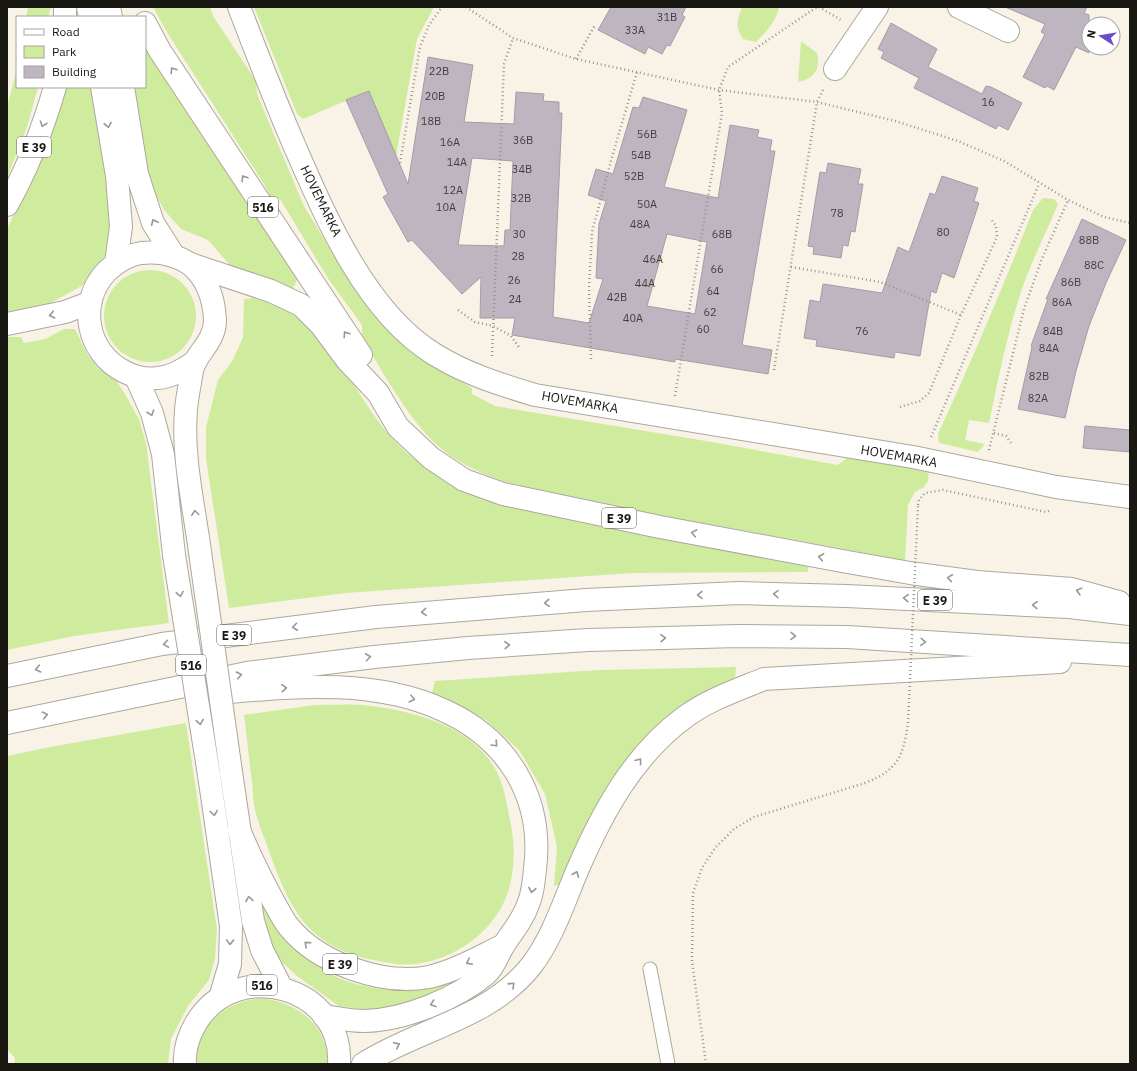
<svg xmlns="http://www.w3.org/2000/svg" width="1137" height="1071" font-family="'IBM Plex Sans',sans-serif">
<rect width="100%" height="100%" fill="#f9f3e7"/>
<path fill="#cfec9e" d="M28,7H51L48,17H26Z
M153,7H210L213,16L256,81L257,94L304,206L339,263L447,373L472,388V394L495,406L706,441L838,465L847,458L929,470L928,481L924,487L915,492L908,505L905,561C804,540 702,525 601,504C552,494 497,486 454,458C414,432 387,378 362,338V325L329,280L280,199L272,200L264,184L168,34Z
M254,7H434L417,39L396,156L369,91L303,119L297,114Z
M742,7H779C776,22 767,31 756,42L743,39C735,26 737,21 742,7Z
M145,35L298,278L292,290L237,273L208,240L181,229L164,210L150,183L137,124L130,87H145Z
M801,41L817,53C821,70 814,79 798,82Z
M17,68V87H38L28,124L7,178V107Z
M65,87H92L111,210L110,237L105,256L92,270L85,284L49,304L7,313V229L49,141Z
M1043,198L1054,199L1058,204C1045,236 1029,266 1019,298C1006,339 998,381 989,423L969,420L965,440L985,444L978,452L939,443L938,434C972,360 1004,285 1033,210Z
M104 316a46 46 0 1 1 92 0a46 46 0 1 1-92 0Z
M254,298C263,301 273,304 282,308C335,336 354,395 391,437C409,458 433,473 456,487L808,564V572L632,573L346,593L229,608L206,459V427L218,380L233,360L243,337L244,299Z
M64,329H75L87,354L98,368L116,380L126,396L139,419L146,443L169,623L74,636L7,650V337H21L24,343L45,339Z
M736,667L735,679L663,722L631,754L602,798L575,849L560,884L554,886L557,847L545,794L519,750L486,720L432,693L435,681L599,670Z
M315,705C331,705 347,704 363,705C408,710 466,723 493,765C504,782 507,805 511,825C517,857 514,894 493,920C472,948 432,968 396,964C371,960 346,956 325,941C294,921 281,884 269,851C265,839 259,826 256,814C253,804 253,793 252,782C249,760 247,737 244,715Z
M186,723L217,930L215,959L209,980L188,1006L171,1039L168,1064H14L15,1058L7,1049V756L50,747Z
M255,903H262C269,920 281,933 295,946C308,958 323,971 339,978C373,992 414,994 449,982V987L409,1002L374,1011L339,1006L297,976L273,954Z
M260,998C295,1001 330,1025 327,1064H195C194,1025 226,1002 260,998Z"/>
<path fill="#bdb5bf" stroke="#a49ca7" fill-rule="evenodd" d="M611,7H686L682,15L685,17L670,46L667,45L662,54L648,47L645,54L598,30Z
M1005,7H1087L1084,13L1089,15V53L1076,47L1054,90L1047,86L1045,88L1023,77L1045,34L1041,32L1045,24Z
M891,23L937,49L928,67L982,94L986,86L991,87L1022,103L1008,130L998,125L996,129L914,88L919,78L881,58L884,52L878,49Z
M428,57L473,65L464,122L514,124L516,92L544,94L543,101L559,102V113H562L553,317L589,323L603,279L596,278L599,224L606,201L588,195L596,169L613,174L633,107L639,108L643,97L687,110L664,187L718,198L730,125L759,130L757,137L772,140L770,151H775L742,345L772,350L768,374L675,359V362L512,335L515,318H480L481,277L462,294L412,240L408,242L383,197L388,194L346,100L369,91L408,184ZM472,158L513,161L510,230H505L504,246L458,245ZM667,234L707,242L695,314L647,306Z
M828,163L861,169L858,184H863L855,232L851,231L848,246L843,245L841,258L813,254L814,247L808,246L820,172L826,173Z
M942,176L978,188L974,201L979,203L954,278L942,273L936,293L931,291L920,356L895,352L894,358L816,346L817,340L804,338L810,300L820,302L823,284L882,293L898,247L909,252L930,193L935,195Z
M1082,219L1126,240L1106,283L1089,326L1076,371L1065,418L1018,409L1032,347L1031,346L1048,299H1046Z
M1085,426L1130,430V452L1083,448Z"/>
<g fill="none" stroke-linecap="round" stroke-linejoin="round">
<defs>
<path id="lane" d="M650,969L668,1064"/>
<path id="street" d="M239,7C257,54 275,101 295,147C326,218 366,312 434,354C466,374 499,384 535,395L913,457L1056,487L1130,497
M959,7L1008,31
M835,69L877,7"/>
<path id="primary" d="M88,7L90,17
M109,7L111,17
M102,87L117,176L121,227L116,263
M123,87L137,174L153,223L174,256
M193,363C181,371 171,377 157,378C146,380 135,377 125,372C86,353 77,302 107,271C117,262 128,255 141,253C158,251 175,254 190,264C207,278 214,299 215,320C215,343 195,353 192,371C190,384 187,397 186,410C182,457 194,506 200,552
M136,377L152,413L163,454L174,555
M231,772L253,921L262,950L281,987
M209,775L231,926L230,964L220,998
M185,1064C184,1050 189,1035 196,1023C236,956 344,987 339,1064"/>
<path id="highway" d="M65,17V7
M145,23L160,51L361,355
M7,205C28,168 43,128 55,87
M190,264L271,291L301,305L321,325L347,360L378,393L398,427L431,458L464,480L503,494L660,527L842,561L910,573L977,582L1072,589L1119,602
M7,324L65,312L89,303
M7,676L162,644L376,617L586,600L739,593L847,596L1069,607L1130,614
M204,694C283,688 369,676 443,710C508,739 544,798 535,869C534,880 533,892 529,902C524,917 515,929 505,943C499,952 495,966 486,974C456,999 404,1020 365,1021C352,1021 337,1018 324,1016
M7,723L247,673L374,657L468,648L588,640L739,636L847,637L1130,655
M239,830C250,856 262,881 276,906C280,913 284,921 289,927C318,963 383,986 429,977C455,971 479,957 504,945
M363,1064C418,1029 489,1019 531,966C552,939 564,902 577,871C602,813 633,755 685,717C708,700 737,690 764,679L1060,662"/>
</defs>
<use href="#lane" stroke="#ada89c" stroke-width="15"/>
<use href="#street" stroke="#ada89c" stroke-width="24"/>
<use href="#primary" stroke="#ada89c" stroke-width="24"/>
<use href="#highway" stroke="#ada89c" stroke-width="24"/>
<path stroke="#99958c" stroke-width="2.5" stroke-dasharray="1 3" stroke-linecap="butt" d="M466,7L513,38L576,59L719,90L817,102L895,121L958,141L1006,162L1068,200L1104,217L1130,223
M819,7L841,20
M576,59L595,25
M400,163L420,47L429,25L442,7
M791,267L880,282L961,315
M458,310L475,322L493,326L511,336L519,347
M492,356L504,64L513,38
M591,359L589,288L592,232L612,157L637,72
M774,370L817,102L824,88
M675,396L722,113L719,90L728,67L817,7
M900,407L920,401L929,393L961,315L997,237L996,226L991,219
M994,433L1006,436L1011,443
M931,437L1039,184
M989,450L1024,309L1041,261L1068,200
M918,505L919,500L925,493L943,490L1046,512L1051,510
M706,1064L692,961L693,893L702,868L715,848L734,829L754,817L865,783C898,770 903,757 908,723"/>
<use href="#lane" stroke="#fff" stroke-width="13"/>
<use href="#street" stroke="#fff" stroke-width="22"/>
<use href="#primary" stroke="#fff" stroke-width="22"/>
<use href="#highway" stroke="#fff" stroke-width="22"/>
<defs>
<path id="primary-bridge" d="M200,552L231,772
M174,555L209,775"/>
</defs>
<use href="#primary-bridge" stroke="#ada89c" stroke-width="24" stroke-linecap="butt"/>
<path stroke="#99958c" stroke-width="2.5" stroke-dasharray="1 3" stroke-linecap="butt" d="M908,723L918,505"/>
<use href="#primary-bridge" stroke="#fff" stroke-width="22"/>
</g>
<defs><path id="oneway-chevron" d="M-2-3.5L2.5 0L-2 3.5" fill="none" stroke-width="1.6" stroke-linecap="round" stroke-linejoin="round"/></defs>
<g stroke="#989795">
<use href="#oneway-chevron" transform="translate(173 70) rotate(-123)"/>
<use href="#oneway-chevron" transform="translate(43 124) rotate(109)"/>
<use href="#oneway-chevron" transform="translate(108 125) rotate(80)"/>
<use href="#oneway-chevron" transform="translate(244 178) rotate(-123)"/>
<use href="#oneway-chevron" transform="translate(154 222) rotate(-115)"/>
<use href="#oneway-chevron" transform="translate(52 315) rotate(168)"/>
<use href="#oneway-chevron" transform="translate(346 334) rotate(-123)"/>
<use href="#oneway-chevron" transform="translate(151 413) rotate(71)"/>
<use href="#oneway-chevron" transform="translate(195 513) rotate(-98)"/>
<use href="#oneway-chevron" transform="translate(694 533) rotate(-169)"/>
<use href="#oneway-chevron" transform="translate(821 557) rotate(-169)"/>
<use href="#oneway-chevron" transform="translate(950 578) rotate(-172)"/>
<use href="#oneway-chevron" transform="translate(1079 591) rotate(-165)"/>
<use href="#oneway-chevron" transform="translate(180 594) rotate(81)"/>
<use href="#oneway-chevron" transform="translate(776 594) rotate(-179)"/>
<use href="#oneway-chevron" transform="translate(700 595) rotate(178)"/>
<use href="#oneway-chevron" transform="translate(906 598) rotate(-177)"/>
<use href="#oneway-chevron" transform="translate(547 603) rotate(176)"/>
<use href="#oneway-chevron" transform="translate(1035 605) rotate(-177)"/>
<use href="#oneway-chevron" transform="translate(424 612) rotate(175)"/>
<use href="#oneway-chevron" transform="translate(295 627) rotate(173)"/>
<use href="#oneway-chevron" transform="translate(793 636) rotate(1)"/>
<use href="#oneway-chevron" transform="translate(663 638) rotate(-2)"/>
<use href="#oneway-chevron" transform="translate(923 642) rotate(4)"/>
<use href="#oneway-chevron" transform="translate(166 644) rotate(172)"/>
<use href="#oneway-chevron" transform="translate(507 645) rotate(-4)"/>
<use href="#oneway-chevron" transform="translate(368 657) rotate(-7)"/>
<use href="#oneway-chevron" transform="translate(38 669) rotate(168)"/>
<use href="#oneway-chevron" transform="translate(239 675) rotate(-12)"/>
<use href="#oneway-chevron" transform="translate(284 688) rotate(-4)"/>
<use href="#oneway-chevron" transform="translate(412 699) rotate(14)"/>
<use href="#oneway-chevron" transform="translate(45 715) rotate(-12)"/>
<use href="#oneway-chevron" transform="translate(200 722) rotate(81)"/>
<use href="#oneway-chevron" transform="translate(495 744) rotate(46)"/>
<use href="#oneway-chevron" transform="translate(639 761) rotate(-52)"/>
<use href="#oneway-chevron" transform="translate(214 813) rotate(82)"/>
<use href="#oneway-chevron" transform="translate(576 874) rotate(-67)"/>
<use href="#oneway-chevron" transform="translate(532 890) rotate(100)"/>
<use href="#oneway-chevron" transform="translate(249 899) rotate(-99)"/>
<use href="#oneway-chevron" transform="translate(230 942) rotate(92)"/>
<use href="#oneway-chevron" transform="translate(307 944) rotate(-138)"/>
<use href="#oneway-chevron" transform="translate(469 962) rotate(154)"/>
<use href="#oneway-chevron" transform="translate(512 985) rotate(-44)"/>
<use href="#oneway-chevron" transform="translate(433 1004) rotate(160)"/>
<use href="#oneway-chevron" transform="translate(397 1045) rotate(-26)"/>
</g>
<g text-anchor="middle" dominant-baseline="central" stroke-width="4" stroke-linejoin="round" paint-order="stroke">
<g font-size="11" fill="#433f3e">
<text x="667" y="17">31B</text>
<text x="635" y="30">33A</text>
<text x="439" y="71">22B</text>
<text x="435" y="96">20B</text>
<text x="988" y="102">16</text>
<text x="431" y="121">18B</text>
<text x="647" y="134">56B</text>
<text x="523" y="140">36B</text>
<text x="450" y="142">16A</text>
<text x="641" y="155">54B</text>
<text x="457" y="162">14A</text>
<text x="522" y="169">34B</text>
<text x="634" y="176">52B</text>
<text x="453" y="190">12A</text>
<text x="521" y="198">32B</text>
<text x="647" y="204">50A</text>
<text x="446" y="207">10A</text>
<text x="837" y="213">78</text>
<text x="640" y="224">48A</text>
<text x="943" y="232">80</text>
<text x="519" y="234">30</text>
<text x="722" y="234">68B</text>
<text x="1089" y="240">88B</text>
<text x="518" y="256">28</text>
<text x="653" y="259">46A</text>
<text x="1094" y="265">88C</text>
<text x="717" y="269">66</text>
<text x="514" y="280">26</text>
<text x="1071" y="282">86B</text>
<text x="645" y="283">44A</text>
<text x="713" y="291">64</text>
<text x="617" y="297">42B</text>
<text x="515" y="299">24</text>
<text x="1062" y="302">86A</text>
<text x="710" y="312">62</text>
<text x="633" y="318">40A</text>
<text x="703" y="329">60</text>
<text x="862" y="331">76</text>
<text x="1053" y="331">84B</text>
<text x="1049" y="348">84A</text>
<text x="1039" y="376">82B</text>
<text x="1038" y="398">82A</text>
</g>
<g fill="#fff" stroke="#5f5d5a" stroke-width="1">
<rect x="17" y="137" width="34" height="20" rx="3"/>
<rect x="248" y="197" width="30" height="20" rx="3"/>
<rect x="602" y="508" width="34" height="20" rx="3"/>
<rect x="918" y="590" width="34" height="20" rx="3"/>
<rect x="217" y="625" width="34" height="20" rx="3"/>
<rect x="176" y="655" width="30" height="20" rx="3"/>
<rect x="323" y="954" width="34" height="20" rx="3"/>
<rect x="247" y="975" width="30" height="20" rx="3"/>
</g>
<g font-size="12" font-weight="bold" fill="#1a1813">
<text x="34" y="147">E 39</text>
<text x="263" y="207">516</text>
<text x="619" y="518">E 39</text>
<text x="935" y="600">E 39</text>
<text x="234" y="635">E 39</text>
<text x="191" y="665">516</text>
<text x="340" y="964">E 39</text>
<text x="262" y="985">516</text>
</g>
<g font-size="13" fill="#1a1813" stroke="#fff">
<text transform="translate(321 201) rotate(64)">HOVEMARKA</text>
<text transform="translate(580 402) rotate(10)">HOVEMARKA</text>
<text transform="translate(899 456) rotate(10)">HOVEMARKA</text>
</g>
</g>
<rect width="1137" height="1071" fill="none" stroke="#1a1813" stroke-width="16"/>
<rect x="16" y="16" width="130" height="72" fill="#ffffff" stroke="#a3a3a1"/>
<rect x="24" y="29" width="20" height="6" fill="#ffffff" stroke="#a3a3a1"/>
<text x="52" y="36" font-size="12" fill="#1a1813">Road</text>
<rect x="24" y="46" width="20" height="12" fill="#cfec9e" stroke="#a3a3a1"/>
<text x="52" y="56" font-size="12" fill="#1a1813">Park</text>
<rect x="24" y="66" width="20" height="12" fill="#bdb5bf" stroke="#a3a3a1"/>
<text x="52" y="76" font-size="12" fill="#1a1813">Building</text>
<g transform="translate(1101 36) rotate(282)"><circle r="19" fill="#ffffff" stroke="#a3a3a1"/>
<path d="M0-3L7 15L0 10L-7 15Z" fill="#6b4dc6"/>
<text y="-6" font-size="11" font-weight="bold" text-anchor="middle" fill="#1a1813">N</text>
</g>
</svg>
